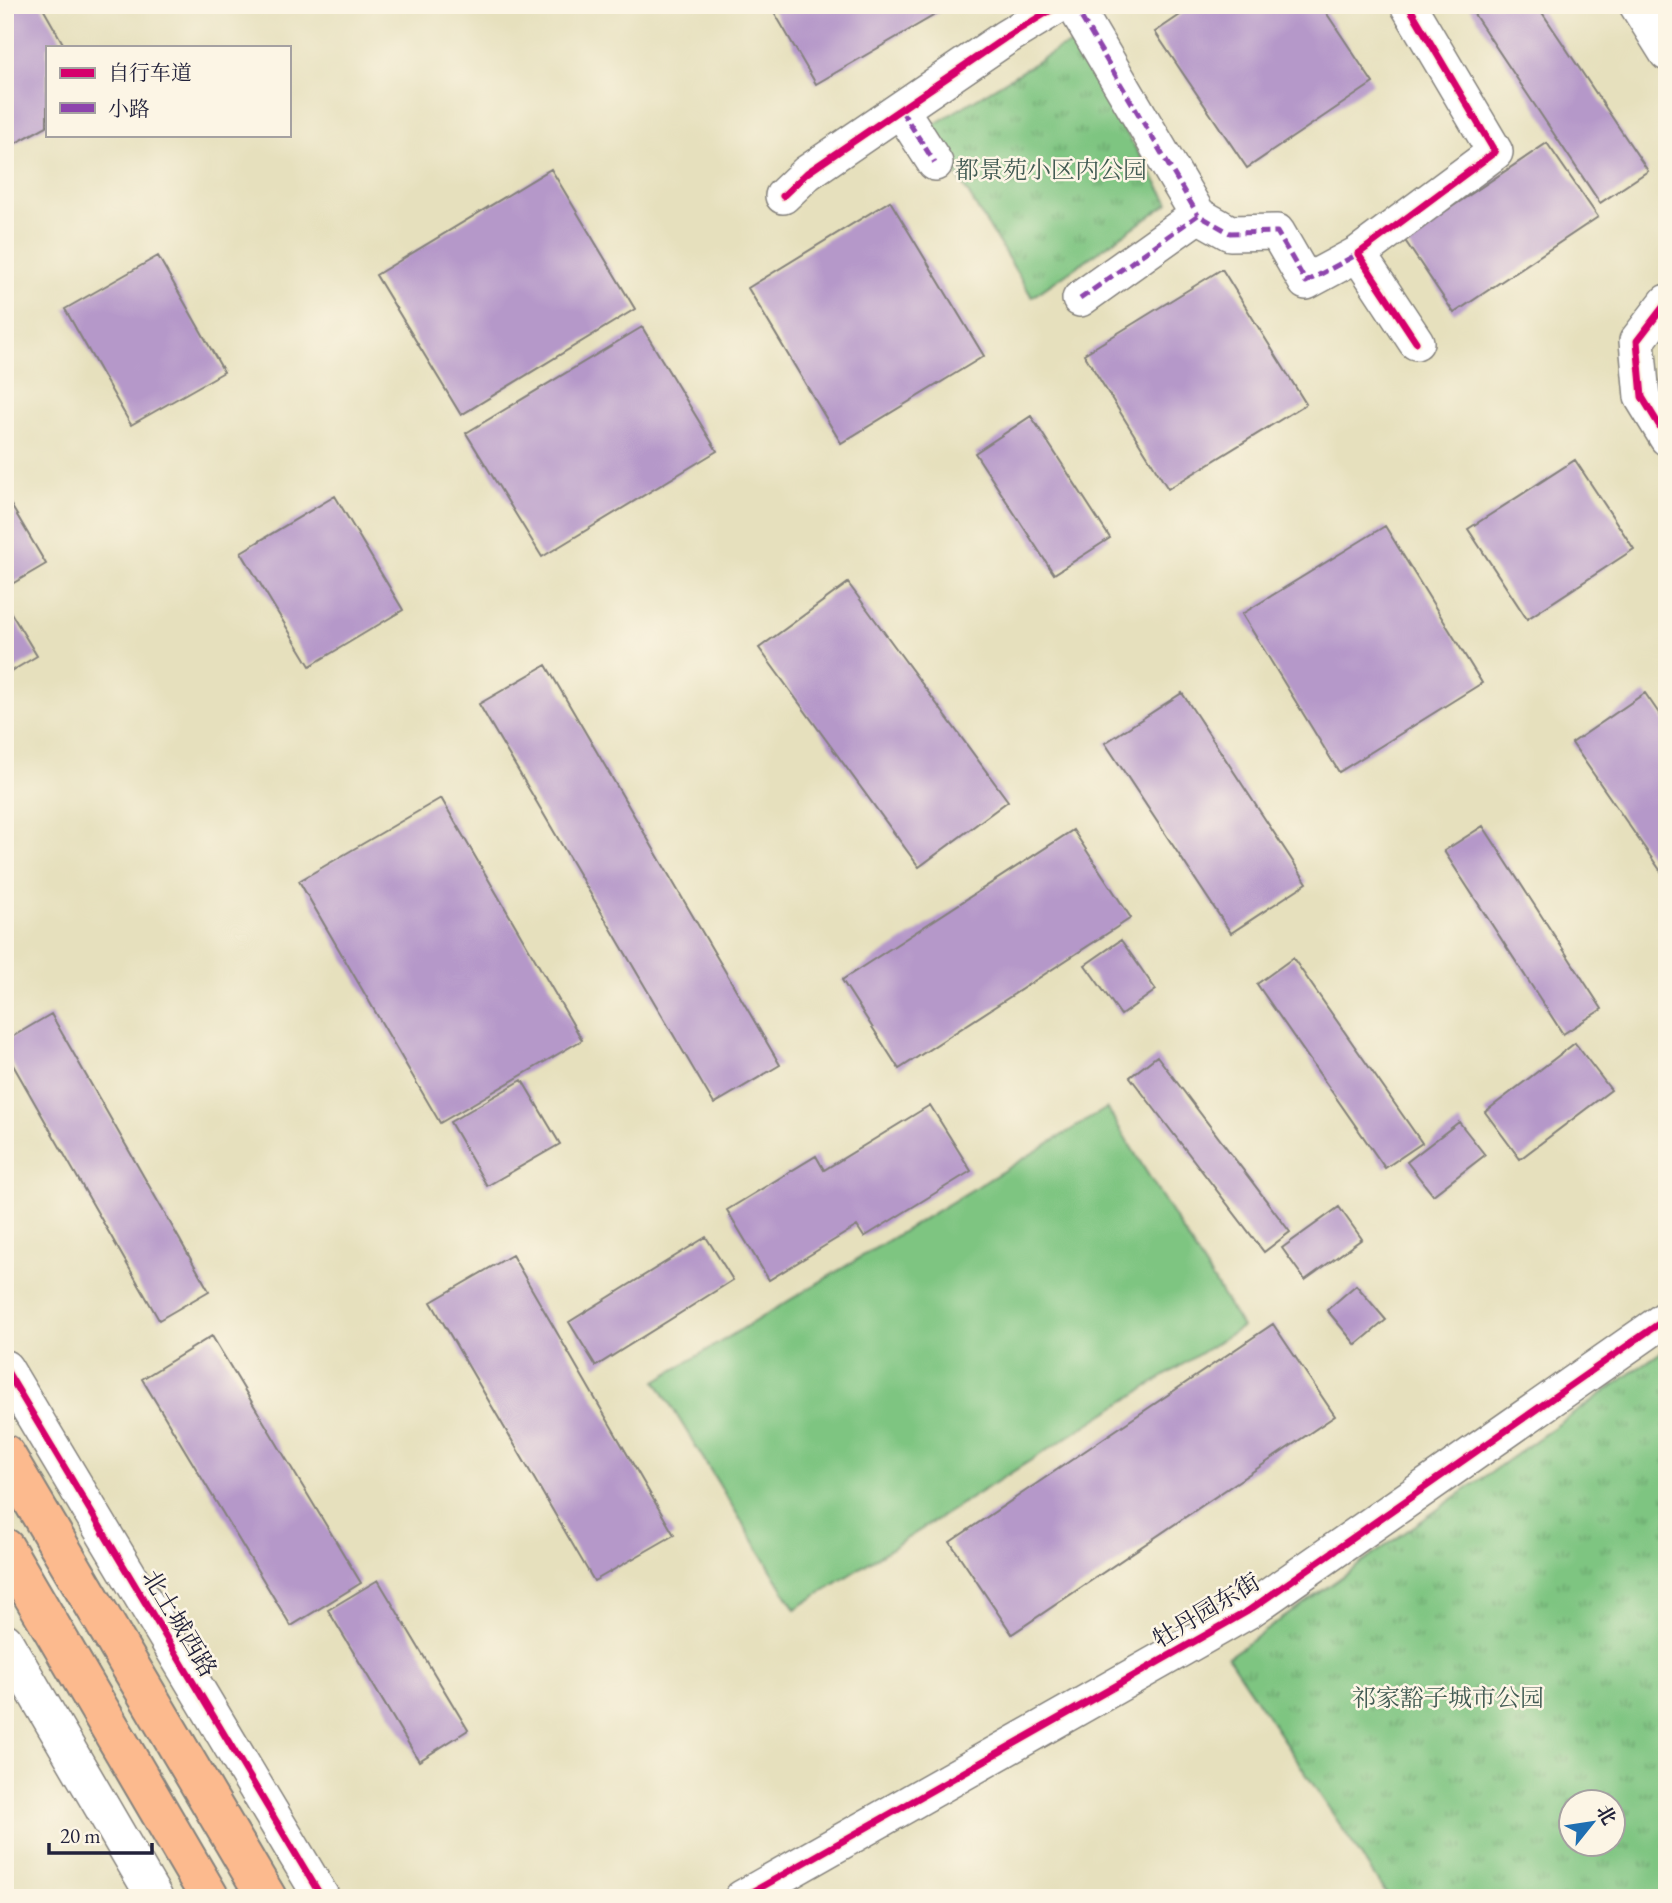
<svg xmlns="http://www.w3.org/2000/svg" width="1672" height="1903" font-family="'EB Garamond','Noto Serif SC',serif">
<defs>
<pattern id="park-tufts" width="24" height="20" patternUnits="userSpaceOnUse" patternTransform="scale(1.75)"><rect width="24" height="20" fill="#7ec581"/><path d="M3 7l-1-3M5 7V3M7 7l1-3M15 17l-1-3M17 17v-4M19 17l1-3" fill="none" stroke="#67a06b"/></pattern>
</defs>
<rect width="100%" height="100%" fill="#fcf5e5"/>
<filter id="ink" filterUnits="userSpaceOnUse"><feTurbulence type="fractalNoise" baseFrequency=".0143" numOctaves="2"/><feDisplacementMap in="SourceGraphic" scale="14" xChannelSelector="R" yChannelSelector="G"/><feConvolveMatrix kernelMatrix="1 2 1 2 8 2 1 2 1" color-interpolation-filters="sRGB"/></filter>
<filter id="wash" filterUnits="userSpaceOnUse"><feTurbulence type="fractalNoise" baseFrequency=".00686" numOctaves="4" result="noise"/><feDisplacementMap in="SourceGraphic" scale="28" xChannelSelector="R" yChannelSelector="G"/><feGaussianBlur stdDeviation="1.57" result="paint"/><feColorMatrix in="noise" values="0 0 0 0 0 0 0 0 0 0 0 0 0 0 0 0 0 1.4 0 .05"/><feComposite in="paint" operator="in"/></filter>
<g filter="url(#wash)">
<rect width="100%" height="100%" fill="#e6e0bd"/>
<path fill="url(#park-tufts)" stroke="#50745e" stroke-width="2" fill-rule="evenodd" d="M1072,44L1169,203L1032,297L928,128L1060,48Z
M1667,1348V1898H1389L1228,1657ZM1570,1801H1612V1843H1570Z"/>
<path fill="#7ec581" stroke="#50745e" stroke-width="2" d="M1107,1108L1242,1327L795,1609L656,1381Z"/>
<g id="blocks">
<path fill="#b598c9" d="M5,5H41L65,47H47V126L5,149Z
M770,5H952L816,84Z
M1195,5H1321L1373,83L1247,168L1155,32Z
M1468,5H1537L1648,171L1600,203Z
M1547,143L1598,217L1454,313L1404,239Z
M551,169L635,309L461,415L376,275Z
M890,201L984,356L841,443L748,288Z
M158,256L224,372L131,425L65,309Z
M1222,269L1306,404L1168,489L1084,354Z
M642,327L717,451L542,557L466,433Z
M1031,416L1110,538L1054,574L975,453Z
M1575,460L1634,549L1527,619L1468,529Z
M5,495L46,564L5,588Z
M335,496L403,610L310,666L241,552Z
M1385,526L1482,683L1339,772L1242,614Z
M848,583L1008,801L919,867L759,648Z
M5,603L37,656L5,675Z
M546,665L780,1065L714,1104L479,704Z
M1182,693L1307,883L1231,933L1105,743Z
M1645,693L1667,725V880L1572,743Z
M441,798L582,1040L440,1123L299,881Z
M1483,826L1602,1009L1563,1034L1444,851Z
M1073,830L1131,918L899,1069L842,980Z
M1121,940L1156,990L1121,1015L1085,965Z
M1293,958L1422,1143L1385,1168L1257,984Z
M51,1014L209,1291L159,1320L5,1051V1041Z
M1575,1043L1611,1090L1520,1159L1485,1112Z
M1157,1056L1290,1232L1264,1252L1130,1077Z
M522,1080L560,1144L487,1186L450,1122Z
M930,1105L971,1171L864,1237L857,1226L769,1280L727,1210L816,1156L824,1170Z
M1459,1122L1485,1155L1433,1195L1407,1162Z
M1339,1207L1362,1239L1305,1280L1282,1248Z
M706,1237L733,1280L596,1366L569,1322Z
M512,1255L674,1535L594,1581L431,1302Z
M1356,1285L1386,1320L1356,1345L1327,1310Z
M1273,1324L1335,1416L1012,1634L950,1542Z
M212,1336L361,1583L291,1626L142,1379Z
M378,1580L468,1730L419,1761L328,1610Z"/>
</g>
</g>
<g filter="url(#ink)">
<use href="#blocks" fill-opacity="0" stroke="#84817c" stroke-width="2"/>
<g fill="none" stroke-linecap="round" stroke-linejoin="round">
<defs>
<path id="minor" d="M1074,5L1198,215
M1408,5L1495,152L1358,254L1416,342
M1637,5L1667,53
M901,110L935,163
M783,196L807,173L1005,38L1059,5
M1080,299L1198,215L1230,233L1277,232L1306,282L1358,254
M1667,302L1637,341L1642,397L1667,438
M5,1368L322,1898
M5,1641L155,1898
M742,1898L1248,1611L1667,1318"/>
<path id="major" d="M5,1454L267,1898
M5,1548L210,1898"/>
</defs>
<use href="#minor" stroke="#84817c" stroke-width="38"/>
<use href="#major" stroke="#84817c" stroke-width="42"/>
<use href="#minor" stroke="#fff" stroke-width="35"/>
<use href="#major" stroke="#fcba8e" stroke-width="38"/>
<path stroke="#8e44ad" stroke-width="5" stroke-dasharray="10 5" stroke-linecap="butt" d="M1074,5L1198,215
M901,110L935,163
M1080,299L1198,215L1230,233L1277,232L1306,282L1358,254"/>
<defs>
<path id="cycleway" d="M1408,5L1495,152L1358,254L1416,342
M783,196L807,173L1005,38L1059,5
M1667,302L1637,341L1642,397L1667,438
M5,1368L322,1898
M742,1898L1248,1611L1667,1318"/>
</defs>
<use href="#cycleway" stroke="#fcf5e5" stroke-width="11"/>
<use href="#cycleway" stroke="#d6006c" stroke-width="7"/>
</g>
</g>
<g text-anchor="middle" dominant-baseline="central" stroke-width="5" stroke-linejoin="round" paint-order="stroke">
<g font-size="24" fill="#425b54" stroke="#fcf5e5">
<text x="1051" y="169">都景苑小区内公园</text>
<text x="1448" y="1697">祁家豁子城市公园</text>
</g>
<g font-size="24" fill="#22223b" stroke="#fcf5e5">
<text transform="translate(1206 1610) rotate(-31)">牡丹园东街</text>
<text transform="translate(180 1623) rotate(59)">北土城西路</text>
</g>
</g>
<rect width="1672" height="1903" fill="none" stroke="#fcf5e5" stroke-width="28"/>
<rect x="46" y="46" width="245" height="91" fill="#fcf5e5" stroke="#a5a1a1" stroke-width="2"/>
<rect x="60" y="68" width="35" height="10" fill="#d6006c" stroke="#a5a1a1" stroke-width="2"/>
<text x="108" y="80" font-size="21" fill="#22223b">自行车道</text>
<rect x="60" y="103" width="35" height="10" fill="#8e44ad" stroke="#a5a1a1" stroke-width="2"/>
<text x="108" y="116" font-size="21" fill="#22223b">小路</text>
<g transform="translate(1592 1823) rotate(60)"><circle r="33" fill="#fcf5e5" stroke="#a5a1a1" stroke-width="2"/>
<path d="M0-5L12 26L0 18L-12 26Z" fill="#1f6fb2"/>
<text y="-10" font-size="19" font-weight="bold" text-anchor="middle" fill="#22223b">北</text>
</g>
<path d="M49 1843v10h103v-10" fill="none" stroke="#22223b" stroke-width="3.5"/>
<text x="60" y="1843" font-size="21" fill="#22223b" stroke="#fcf5e5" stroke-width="5" paint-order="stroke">20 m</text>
</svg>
